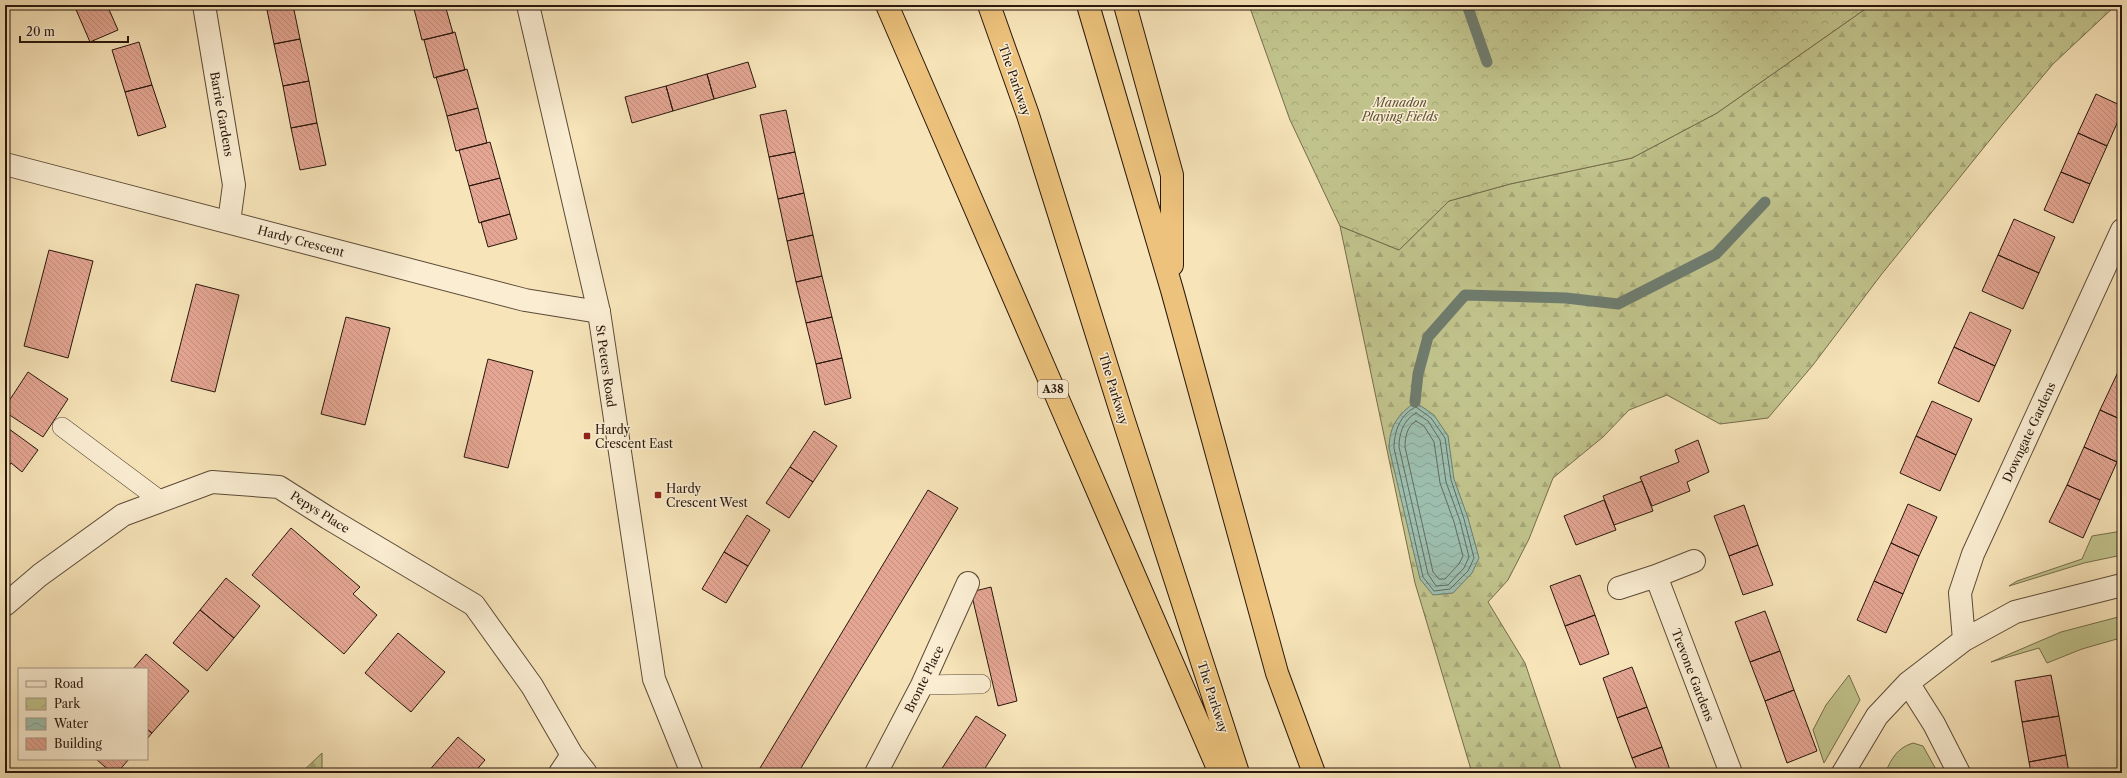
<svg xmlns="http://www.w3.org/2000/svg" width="2127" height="778" font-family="'Libre Caslon Text',serif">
<defs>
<pattern id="forest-firs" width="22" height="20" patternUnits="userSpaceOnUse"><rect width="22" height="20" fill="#c1c38c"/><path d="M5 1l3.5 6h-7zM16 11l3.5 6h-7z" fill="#a6a778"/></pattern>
<pattern id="park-crowns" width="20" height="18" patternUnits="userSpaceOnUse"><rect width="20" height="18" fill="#c1c38c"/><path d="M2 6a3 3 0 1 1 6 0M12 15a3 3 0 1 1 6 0" fill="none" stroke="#a6a778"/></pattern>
<pattern id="water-waves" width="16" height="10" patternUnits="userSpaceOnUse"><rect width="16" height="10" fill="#9dbfaf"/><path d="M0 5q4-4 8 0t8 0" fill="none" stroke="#87a395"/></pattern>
<pattern id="building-back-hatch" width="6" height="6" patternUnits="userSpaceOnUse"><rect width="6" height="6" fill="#e4a693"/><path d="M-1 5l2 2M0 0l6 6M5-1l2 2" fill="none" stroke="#c48e7e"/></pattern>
</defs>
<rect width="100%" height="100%" fill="#f7e4b9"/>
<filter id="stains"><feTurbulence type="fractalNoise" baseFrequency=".005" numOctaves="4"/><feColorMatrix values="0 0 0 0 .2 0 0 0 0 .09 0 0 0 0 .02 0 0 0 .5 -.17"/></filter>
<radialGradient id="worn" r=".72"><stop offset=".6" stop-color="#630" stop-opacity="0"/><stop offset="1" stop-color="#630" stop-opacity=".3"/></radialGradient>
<path fill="#c1c38c" stroke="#756d4c" d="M2122,531V555L2084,563L2009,586L2017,581L2082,559L2092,536Z
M2122,616V664L2117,639L2082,649L2047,663L2039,648L1991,662L2061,632Z
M1849,675L1860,700L1824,763L1813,730L1826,705Z
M1913,743L1923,746L1938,773H1885C1892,758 1897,748 1913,743Z"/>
<path fill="url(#forest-firs)" stroke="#756d4c" d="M1871,5H2116L2053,64L2002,125L1881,275L1813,365L1768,418L1720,424L1667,395L1629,410L1603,437L1553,478L1529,539L1508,580L1488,602L1525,663L1562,773H1472L1415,583L1340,226L1399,250L1449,201L1510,184L1632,158L1717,113Z
M322,753V773H301Z"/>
<path fill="url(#park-crowns)" stroke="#756d4c" d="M1249,5H1871L1717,113L1632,158L1510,184L1449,201L1399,250L1340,226L1290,120Z"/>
<path fill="url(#water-waves)" stroke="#6f7c6e" d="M1415,402L1434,415L1448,436L1454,479L1468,518L1479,558L1472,573L1453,593L1433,595L1420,579L1389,448C1390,425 1397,416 1415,402Z"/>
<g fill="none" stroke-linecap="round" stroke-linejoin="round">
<path stroke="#636b5e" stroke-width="1" d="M1416,407L1431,418L1445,438L1451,480L1464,519L1474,558L1468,571L1450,589L1434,591L1423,577L1394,448C1394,432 1400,414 1416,407Z
M1416,413L1428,421L1440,440L1446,482L1460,521L1469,557L1464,568L1448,585L1436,586L1428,574L1399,447C1399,434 1403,420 1416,413Z
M1416,421L1424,426L1434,442L1440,483L1454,522L1463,556L1459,564L1445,579H1439L1433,572L1405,447C1405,437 1407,426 1416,421Z"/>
<path stroke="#6f7c6e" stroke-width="11" d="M1467,5L1487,62
M1415,402L1418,374L1428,337L1465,295L1566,298L1618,304L1716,254L1765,202"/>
</g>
<path fill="url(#building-back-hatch)" stroke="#29170c" d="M74,5H107L118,30L90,42Z
M266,5H293L300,39L274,44Z
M413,5H445L453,33L422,40Z
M455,32L465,70L434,78L424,40Z
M300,39L309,81L283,86L274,44Z
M139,42L152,85L125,92L112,50Z
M748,62L756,87L714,99L707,74Z
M467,69L478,108L447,116L436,77Z
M707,74L714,99L673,111L666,86Z
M309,81L317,123L291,128L283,86Z
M152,85L166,127L138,136L125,92Z
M666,86L673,111L632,123L625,97Z
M2096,94L2122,106V112L2107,146L2078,133Z
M478,108L487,143L456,151L447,116Z
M786,110L795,152L769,157L760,115Z
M317,123L326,165L300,170L291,128Z
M2078,133L2107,146L2090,184L2061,172Z
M490,142L500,178L469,186L459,150Z
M795,152L804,193L778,199L769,157Z
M2061,172L2090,184L2073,223L2044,210Z
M500,178L510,214L479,223L469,186Z
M804,193L813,235L787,241L778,199Z
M510,214L517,239L488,247L481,222Z
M2014,219L2055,237L2039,273L1998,255Z
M813,235L822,276L796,282L787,241Z
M49,250L93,261L68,358L24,346Z
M1998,255L2039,273L2023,309L1982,291Z
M822,276L832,317L806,323L796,282Z
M196,284L239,295L215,392L171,381Z
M1970,312L2011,330L1995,366L1954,347Z
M346,317L390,328L365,425L321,414Z
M832,317L842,358L816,364L806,323Z
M1954,347L1995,366L1979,402L1938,383Z
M842,358L851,398L825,405L816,364Z
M488,359L533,371L508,468L464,457Z
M2122,362V374L2118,372Z
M28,372L68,399L43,437L5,412V407Z
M2118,372L2122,374V420L2100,410Z
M1932,401L1972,419L1956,455L1916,436Z
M2100,410L2122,420V452L2117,462L2084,447Z
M5,426L38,450L22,472L11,463L5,471Z
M814,431L837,446L813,482L790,467Z
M1916,436L1956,455L1940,491L1900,473Z
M1698,440L1709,472L1687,482L1690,491L1652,506L1640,477L1679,462L1675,450Z
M2084,447L2117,462L2100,500L2067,485Z
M790,467L813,482L789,518L766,503Z
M1642,481L1653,511L1614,525L1603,496Z
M2067,485L2100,500L2083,538L2049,522Z
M928,490L958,508L798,773H757Z
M1604,500L1616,530L1576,545L1564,516Z
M1908,504L1937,517L1919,556L1891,543Z
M1744,505L1758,545L1729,556L1714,516Z
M747,515L770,530L748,566L724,552Z
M291,528L360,587L353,594L377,615L344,654L252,575Z
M1891,543L1919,556L1903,594L1874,581Z
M1758,545L1773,585L1743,595L1729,556Z
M724,552L748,566L726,603L702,589Z
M1580,575L1595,615L1565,626L1550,586Z
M226,578L260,606L234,638L200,610Z
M1874,581L1903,594L1886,633L1857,620Z
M991,587L1017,701L998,706L971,592Z
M200,610L234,638L207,671L173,643Z
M1765,611L1780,651L1750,662L1735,622Z
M1595,615L1609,654L1580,665L1565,626Z
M398,633L445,672L411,712L365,673Z
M1780,651L1794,690L1765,701L1750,662Z
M146,654L189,691L152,733L147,729V669H133Z
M1632,667L1647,707L1617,718L1603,678Z
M2051,675L2059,716L2022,722L2015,681Z
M1794,690L1817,751L1787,763L1765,701Z
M1647,707L1662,747L1632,758L1617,718Z
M976,716L1006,735L982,773H939Z
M2059,716L2066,755L2029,762L2022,722Z
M147,729L152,733L147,739Z
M458,737L485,760L474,773H427Z
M1662,747L1671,773H1638L1632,758Z
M2066,755L2069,773H2031L2029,762Z
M96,759H129L117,773H112Z"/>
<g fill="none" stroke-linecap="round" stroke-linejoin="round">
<defs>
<path id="service" d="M62,427L161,501
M922,685L981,684"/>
<path id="minor" d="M204,5L234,185L229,222
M5,164L525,300L599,312
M1656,576L1694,561
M1619,588L1656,576L1731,773
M5,605L40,575L123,515L212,482L279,487L328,518L474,605L532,686L572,755L586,773
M1964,640L1960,593L1973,554L2122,230
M1908,683L1934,724L1959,773
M560,773L572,755
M876,773L922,685L968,583
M1843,773L1877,716L1908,683L1964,640L2015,612L2122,585"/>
<path id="tertiary" d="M528,5L599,312L654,679L692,773"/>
<path id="trunk" d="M887,5C1000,260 1107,518 1220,773
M989,5L1028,115L1123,418L1238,773
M1088,5L1172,290L1277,673L1314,773
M1125,5L1172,175V265"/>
</defs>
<use href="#service" stroke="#5c4a37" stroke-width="20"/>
<use href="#minor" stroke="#5c4a37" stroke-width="24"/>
<use href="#tertiary" stroke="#5c4a37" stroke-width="24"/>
<use href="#trunk" stroke="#29170c" stroke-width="24"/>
<use href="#service" stroke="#faedd2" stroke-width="19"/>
<use href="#minor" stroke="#faedd2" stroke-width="22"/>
<use href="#tertiary" stroke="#faedd2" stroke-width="22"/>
<use href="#trunk" stroke="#ecc27c" stroke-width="22"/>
</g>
<g fill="#8f2418" stroke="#faedd2" stroke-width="1.5">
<rect x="583" y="432" width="8" height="8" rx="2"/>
<rect x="654" y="491" width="8" height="8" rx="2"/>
</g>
<g text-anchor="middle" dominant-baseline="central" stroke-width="3" stroke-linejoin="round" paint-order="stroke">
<rect fill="#faedd2" stroke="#685747" stroke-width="1" x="1038" y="380" width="30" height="18" rx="3"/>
<g font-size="11" font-weight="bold" fill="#29170c">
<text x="1053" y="389">A38</text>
</g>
<g font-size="12" fill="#29170c" stroke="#faedd2">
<text transform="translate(1015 80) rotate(71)">The Parkway</text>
<text transform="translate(222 114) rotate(80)">Barrie Gardens</text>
<text transform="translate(301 241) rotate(15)">Hardy Crescent</text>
<text transform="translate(606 366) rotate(82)">St Peters Road</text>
<text transform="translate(1114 389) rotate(73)">The Parkway</text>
<text transform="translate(2029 432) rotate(-65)">Downgate Gardens</text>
<text transform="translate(320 512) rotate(32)">Pepys Place</text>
<text transform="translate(1693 675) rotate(69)">Trevone Gardens</text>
<text transform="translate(924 679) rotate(-64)">Bronte Place</text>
<text transform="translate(1213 697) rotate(72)">The Parkway</text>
</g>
<g font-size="12" font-style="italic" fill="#5e5339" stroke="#faedd2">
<text x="1400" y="102">Manadon<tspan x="1400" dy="14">Playing Fields</tspan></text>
</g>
<g font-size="12" fill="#29170c" stroke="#faedd2" text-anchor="start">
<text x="595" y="429">Hardy<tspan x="595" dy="14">Crescent East</tspan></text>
<text x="666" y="488">Hardy<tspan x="666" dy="14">Crescent West</tspan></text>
</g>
</g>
<rect width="2127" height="778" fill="none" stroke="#f7e4b9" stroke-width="20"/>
<rect x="6" y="6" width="2115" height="766" fill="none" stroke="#29170c" stroke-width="2"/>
<rect x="10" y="10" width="2107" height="758" fill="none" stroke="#29170c"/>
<rect x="18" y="668" width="130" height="92" fill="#faedd2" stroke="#a69783"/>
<rect x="26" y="681" width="20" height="6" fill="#faedd2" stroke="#a69783"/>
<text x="54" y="688" font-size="12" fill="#29170c">Road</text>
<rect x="26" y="698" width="20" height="12" fill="url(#park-crowns)" stroke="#a69783"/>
<text x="54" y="708" font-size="12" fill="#29170c">Park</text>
<rect x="26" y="718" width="20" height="12" fill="url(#water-waves)" stroke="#a69783"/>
<text x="54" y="728" font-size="12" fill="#29170c">Water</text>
<rect x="26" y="738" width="20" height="12" fill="url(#building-back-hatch)" stroke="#a69783"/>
<text x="54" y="748" font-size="12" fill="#29170c">Building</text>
<path d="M20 36v6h108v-6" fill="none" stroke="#29170c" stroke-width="2"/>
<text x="26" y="36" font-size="12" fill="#29170c" stroke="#faedd2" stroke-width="3" paint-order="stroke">20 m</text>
<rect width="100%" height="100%" filter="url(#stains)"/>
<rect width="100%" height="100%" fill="url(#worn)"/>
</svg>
